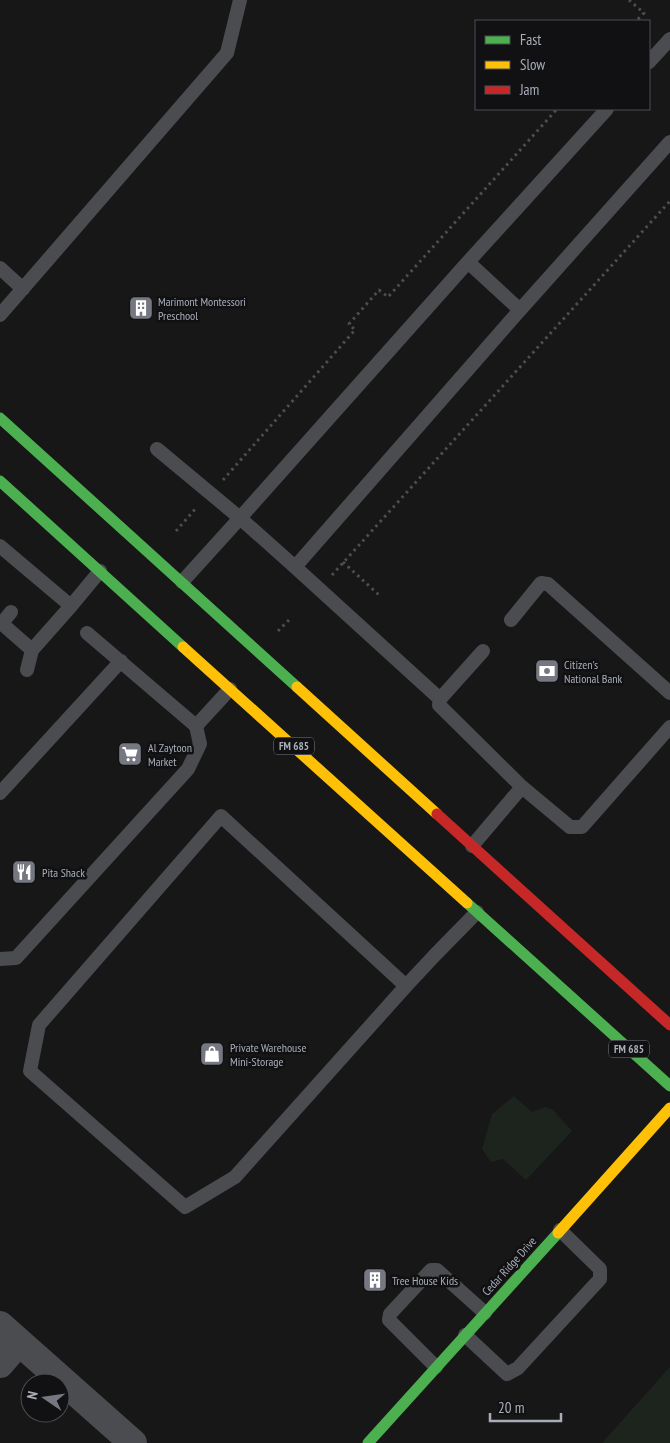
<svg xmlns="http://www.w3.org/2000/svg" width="670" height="1443" font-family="'PT Sans Narrow',sans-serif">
<rect width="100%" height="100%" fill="#171717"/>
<path fill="#1d241e" d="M514,1096L532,1112L545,1107L553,1110L572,1131L526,1180L503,1159L491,1162L482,1149L492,1114Z
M670,1367V1443H602Z"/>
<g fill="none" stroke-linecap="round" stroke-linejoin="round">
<path stroke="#4d4e52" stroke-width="3" stroke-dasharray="2.5 4" stroke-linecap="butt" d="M629,0L644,13L636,21
M223,480L355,330L349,324L379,290L388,297L557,109
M176,531L197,507
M343,562L379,595
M332,575L670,201
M278,631L291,618"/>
<path stroke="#4b4c50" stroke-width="14" d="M649,62L670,39
M468,262L607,109
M0,268L23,289
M520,310L670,142
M0,315L227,53L240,0
M157,449L240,518L468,262L520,310L295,567L240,518L182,582
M0,546L71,606
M295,567L440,699
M511,620L541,583L548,584L670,693
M0,622L32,650L71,606L100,571
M2,623L11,612
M87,633L196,726L230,689
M483,651L440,699L439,705L522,787
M27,670L32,650
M0,793L121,661
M472,846L522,787L570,827H582L670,727
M0,959L16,958L188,769L200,744L196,726
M406,986L221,816L39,1025L30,1071L185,1207L235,1177L406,986L434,956L477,912
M465,1335L507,1374L518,1368L600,1279V1269L560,1230
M436,1367L389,1320L390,1314L431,1270H437L485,1313"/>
<path stroke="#4b4c50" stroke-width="28" d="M0,1325L133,1443
M0,1364L19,1342"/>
<path stroke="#4caf50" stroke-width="11" d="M0,418L297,687
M0,481L183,647
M467,903L670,1086
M368,1443L558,1233"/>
<path stroke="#ffc107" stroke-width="11" d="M183,647L467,903
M297,687L437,814
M558,1233L670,1108"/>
<path stroke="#c62828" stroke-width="11" d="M437,814L670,1025"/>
</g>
<defs>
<symbol id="building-square" viewBox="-11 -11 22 22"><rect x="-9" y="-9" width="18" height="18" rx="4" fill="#757880" stroke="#111113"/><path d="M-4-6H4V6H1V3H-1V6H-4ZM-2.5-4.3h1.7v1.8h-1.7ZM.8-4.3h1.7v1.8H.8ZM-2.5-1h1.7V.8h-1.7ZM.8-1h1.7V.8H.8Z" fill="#fff"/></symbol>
<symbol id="bank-square" viewBox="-11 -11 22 22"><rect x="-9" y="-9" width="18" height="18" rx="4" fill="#757880" stroke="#111113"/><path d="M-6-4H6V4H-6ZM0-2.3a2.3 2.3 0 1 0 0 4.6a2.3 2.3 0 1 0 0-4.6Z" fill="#fff"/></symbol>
<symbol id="supermarket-square" viewBox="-11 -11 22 22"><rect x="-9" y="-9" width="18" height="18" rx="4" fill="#757880" stroke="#111113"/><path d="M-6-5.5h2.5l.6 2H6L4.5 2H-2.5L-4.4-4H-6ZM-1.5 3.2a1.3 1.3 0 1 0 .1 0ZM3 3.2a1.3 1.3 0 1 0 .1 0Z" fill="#fff"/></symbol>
<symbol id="restaurant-square" viewBox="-11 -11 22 22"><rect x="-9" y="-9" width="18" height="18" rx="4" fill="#757880" stroke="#111113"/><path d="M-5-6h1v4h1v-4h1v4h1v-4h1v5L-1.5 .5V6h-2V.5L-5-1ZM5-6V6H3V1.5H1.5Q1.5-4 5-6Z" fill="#fff"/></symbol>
<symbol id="shop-square" viewBox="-11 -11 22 22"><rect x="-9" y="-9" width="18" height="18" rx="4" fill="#757880" stroke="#111113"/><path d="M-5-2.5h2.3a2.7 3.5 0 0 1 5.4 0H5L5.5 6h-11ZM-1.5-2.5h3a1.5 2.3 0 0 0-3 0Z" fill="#fff"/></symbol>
</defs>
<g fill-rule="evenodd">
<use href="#building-square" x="127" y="294" width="28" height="28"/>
<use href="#bank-square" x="533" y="657" width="28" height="28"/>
<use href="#supermarket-square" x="116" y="740" width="28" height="28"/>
<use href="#restaurant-square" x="10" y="858" width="28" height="28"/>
<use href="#shop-square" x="198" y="1040" width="28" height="28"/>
<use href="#building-square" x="361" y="1266" width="28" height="28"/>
</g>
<g text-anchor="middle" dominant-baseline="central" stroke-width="5" stroke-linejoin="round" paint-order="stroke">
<g fill="#111113" stroke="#7b7e86" stroke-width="1">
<rect x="274" y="737.5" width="40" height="17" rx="4"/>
<rect x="609" y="1040.5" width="40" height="17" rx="4"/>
</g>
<g font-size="11" font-weight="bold" fill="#a8adb8">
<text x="294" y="746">FM 685</text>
<text x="629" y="1049">FM 685</text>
</g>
<g font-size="12" fill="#a8adb8" stroke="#111113" text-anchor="start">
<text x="158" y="301">Marimont Montessori<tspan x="158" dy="14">Preschool</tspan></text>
<text x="564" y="664">Citizen's<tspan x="564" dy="14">National Bank</tspan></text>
<text x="148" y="747">Al Zaytoon<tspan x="148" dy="14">Market</tspan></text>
<text x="42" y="872">Pita Shack</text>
<text x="230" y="1047">Private Warehouse<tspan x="230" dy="14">Mini-Storage</tspan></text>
<text x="392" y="1280">Tree House Kids</text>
</g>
<g font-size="12" fill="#a8adb8" stroke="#111113">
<text transform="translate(509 1266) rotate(-48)">Cedar Ridge Drive</text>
</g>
</g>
<rect x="475" y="20" width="175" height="90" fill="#111113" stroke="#4d4f55"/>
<rect x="485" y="36" width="25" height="8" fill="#4caf50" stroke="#4d4f55"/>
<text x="520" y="45" font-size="15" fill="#a8adb8">Fast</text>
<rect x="485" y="61" width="25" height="8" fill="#ffc107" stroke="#4d4f55"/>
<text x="520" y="70" font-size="15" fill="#a8adb8">Slow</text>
<rect x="485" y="86" width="25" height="8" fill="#c62828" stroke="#4d4f55"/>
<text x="520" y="95" font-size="15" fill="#a8adb8">Jam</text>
<g transform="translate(45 1398) rotate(283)"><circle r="24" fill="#111113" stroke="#4d4f55"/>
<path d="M0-4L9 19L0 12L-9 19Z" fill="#757880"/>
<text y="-8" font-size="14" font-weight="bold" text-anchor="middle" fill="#a8adb8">N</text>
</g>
<path d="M490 1413v8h71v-8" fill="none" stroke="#a8adb8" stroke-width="2.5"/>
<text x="498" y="1413" font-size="15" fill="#a8adb8" stroke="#111113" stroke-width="4" paint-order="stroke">20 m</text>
</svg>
